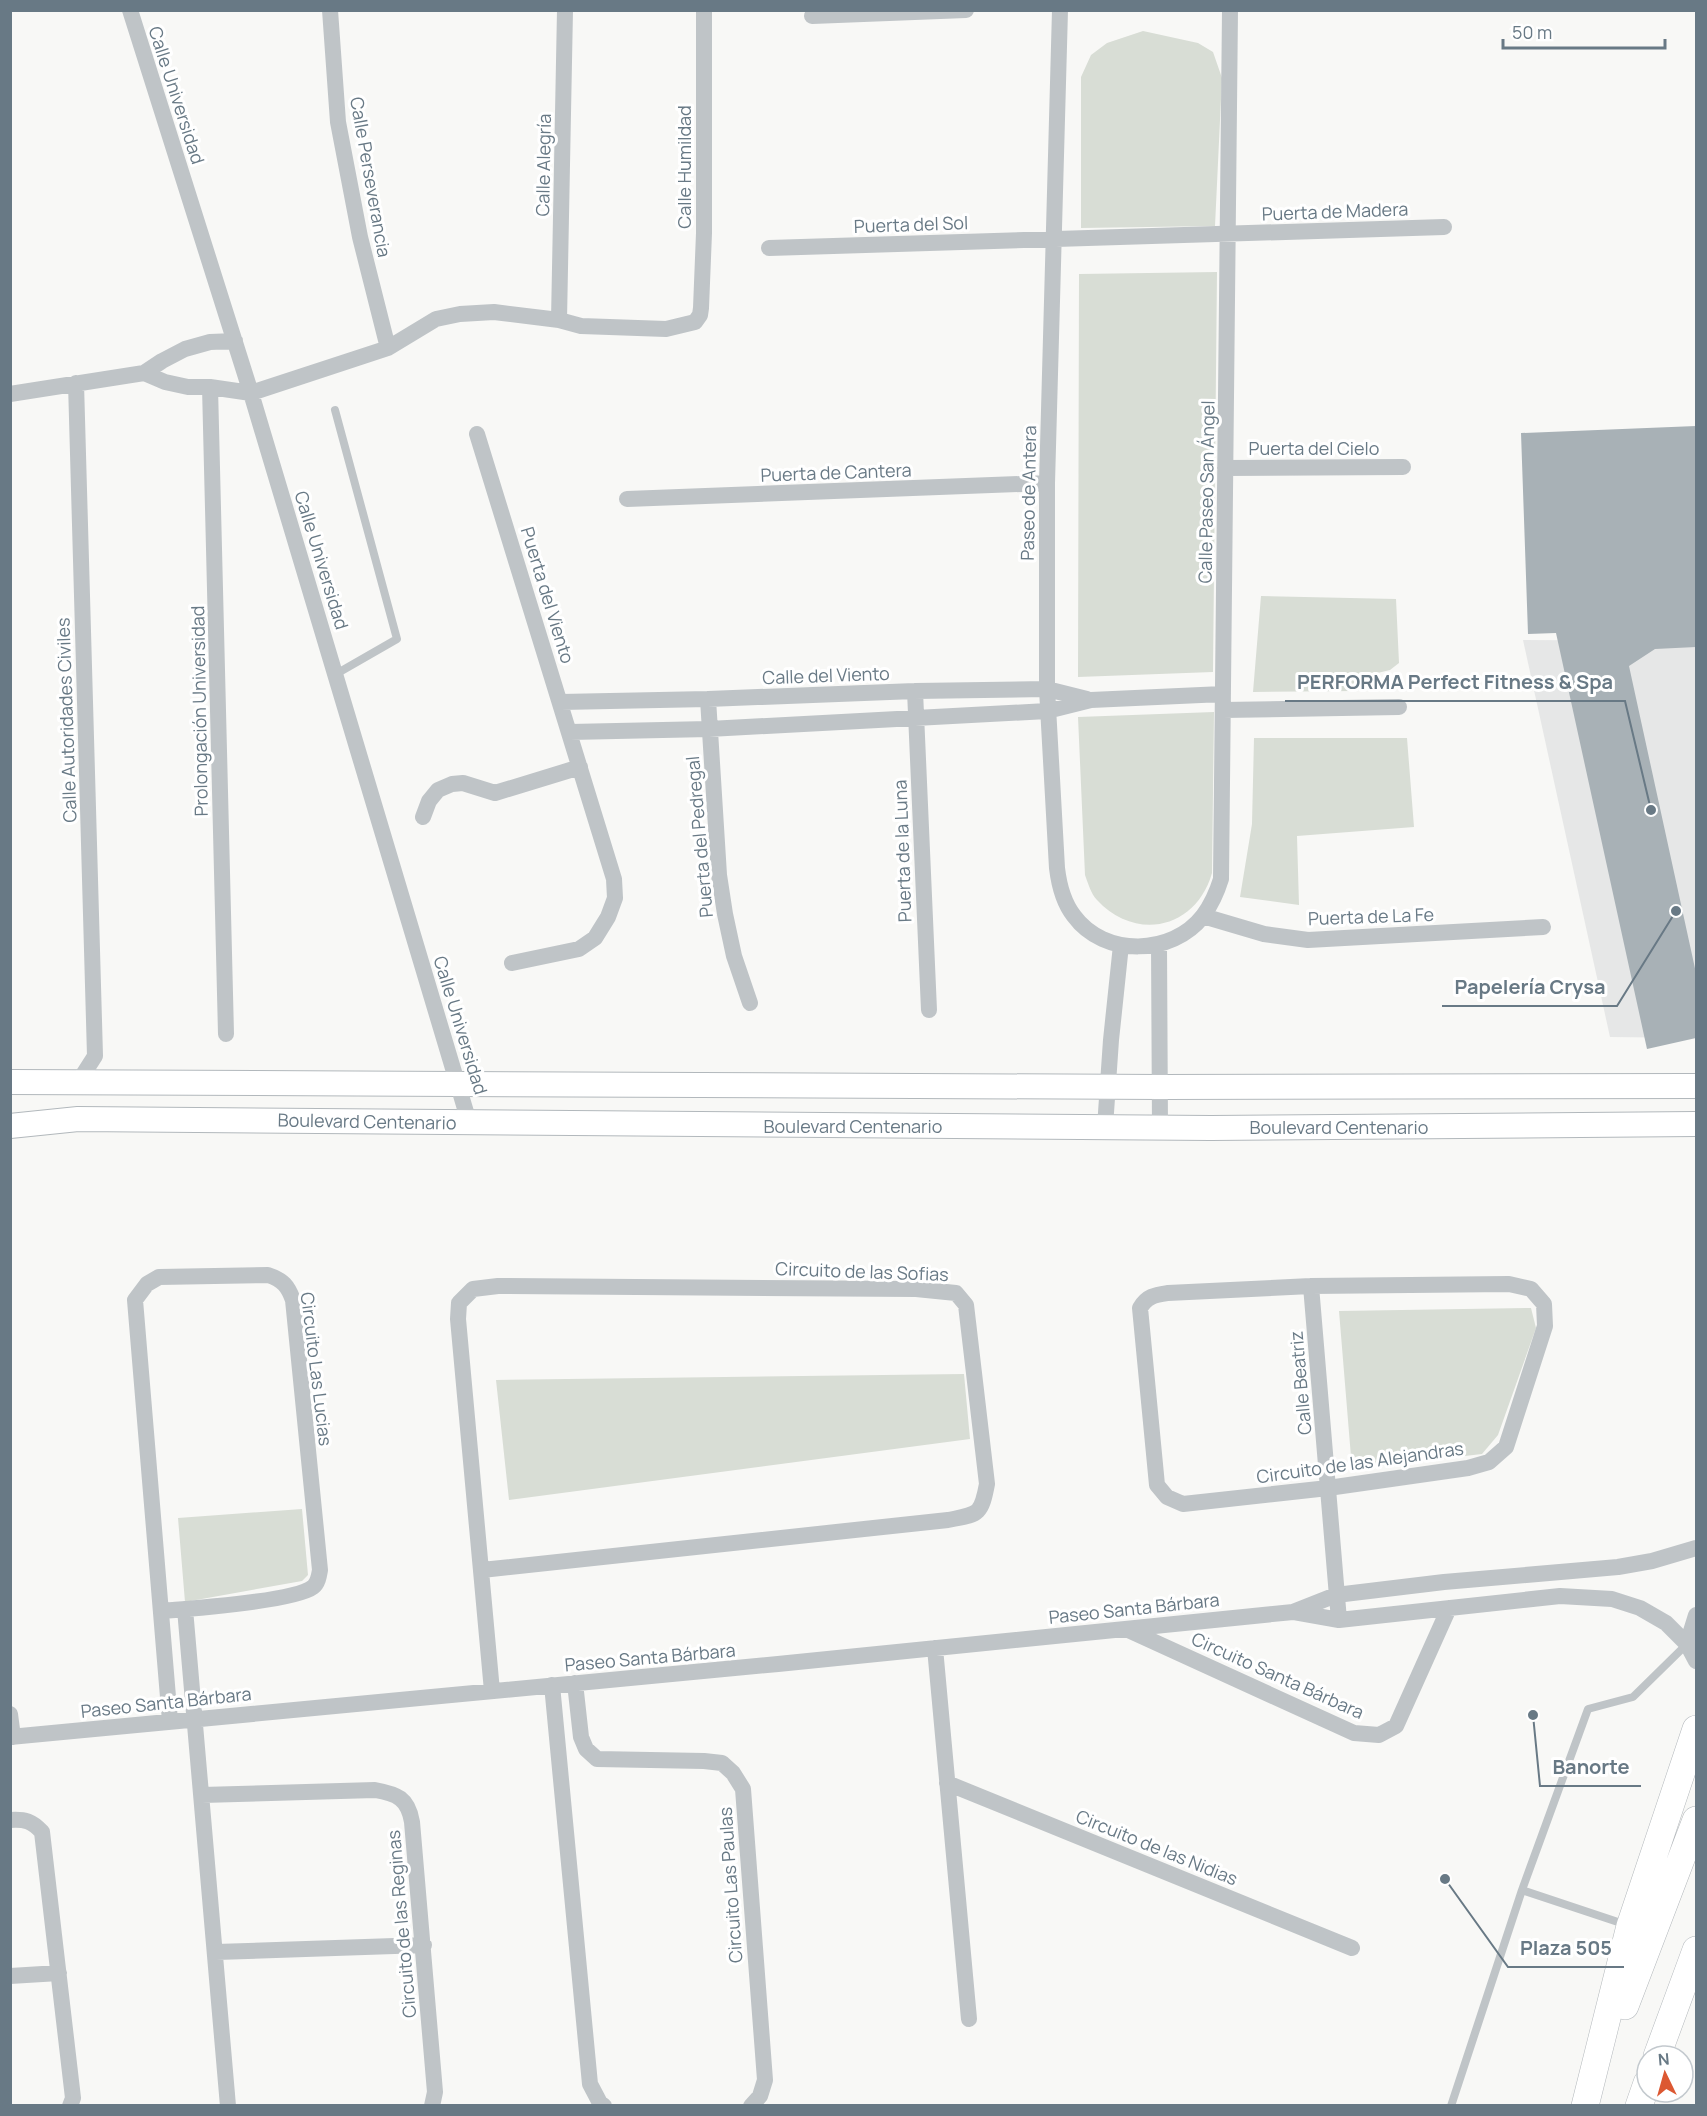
<svg xmlns="http://www.w3.org/2000/svg" width="1707" height="2116" font-family="Manrope,sans-serif">
<rect width="100%" height="100%" fill="#f8f8f6"/>
<path fill="#e6e7e7" d="M1523,640L1696,641V1038L1610,1037Z"/>
<path fill="#d8ddd5" d="M1143,31L1198,43L1213,52L1222,78L1215,226L1081,228V77L1091,55L1107,43Z
M1217,272L1213,672L1078,677L1079,274Z
M1261,596L1396,599L1399,663L1390,670L1365,676L1353,691L1253,692Z
M1214,712L1212,873C1196,929 1136,942 1097,900C1091,894 1088,883 1085,875L1078,717Z
M1254,738H1407L1414,827L1297,836L1299,905L1240,897L1252,824Z
M1531,1308L1536,1328L1498,1435L1482,1454L1352,1469L1339,1311Z
M964,1374L970,1439L509,1500L496,1380Z
M302,1509L308,1575L302,1581L185,1602L178,1518Z"/>
<path fill="#a8b1b6" d="M1696,426V647L1655,649L1629,666L1696,973V1038L1647,1049L1556,633L1528,634L1521,433Z"/>
<g fill="none" stroke-linecap="round" stroke-linejoin="round">
<defs>
<path id="secondary" d="M10,1082L1161,1087L1696,1086
M10,1126L78,1119L1211,1128L1696,1124"/>
<path id="primary" d="M1625,2006L1696,1820
M1657,2056L1696,1950
M1585,2106L1630,1926L1696,1729
M1639,2106L1647,2083"/>
</defs>
<use href="#secondary" stroke="#b2b8bc" stroke-width="26"/>
<use href="#primary" stroke="#b3b8bc" stroke-width="28"/>
<path stroke="#bfc4c7" stroke-width="8" d="M335,410L397,639L336,674
M1522,1890L1627,1925
M1451,2106L1522,1890L1588,1709L1633,1697L1687,1644"/>
<path stroke="#bfc4c7" stroke-width="16" d="M130,10L251,393L469,1122
M330,10L338,122L360,237L388,348
M1060,10L1047,483V689L1057,868C1059,885 1063,902 1074,916C1104,957 1172,956 1203,916C1211,905 1217,892 1221,879L1230,10
M812,16L966,10
M769,248L1444,227
M559,320L565,10
M144,373L165,382L188,387H210L251,393L388,348L436,319L460,314L494,312L559,320L581,326L666,329L695,322L700,315L701,308L704,233V10
M76,383L95,1056L79,1081
M210,387L226,1034
M10,394L144,373L162,361L185,349L210,342L235,341
M477,434L614,879L615,898L608,917L595,938L579,949L512,963
M1225,468L1403,467
M627,499L1047,483
M915,691L929,1010
M708,699L719,875L725,914L734,956L750,1003
M561,702L708,699L915,691L1047,689L1087,699
M1223,710L1399,707
M570,732L709,729L1047,711L1091,700L1223,694
M423,817L429,801L438,790L452,784L463,783L495,793L580,767
M1203,916L1264,934L1308,940L1543,927
M1159,945L1160,1128
M1105,1127L1111,1040L1121,945
M1509,1284L1531,1289L1544,1304L1545,1326L1506,1447L1489,1462L1468,1468L1328,1488L1183,1504L1167,1497L1157,1485L1140,1308C1147,1296 1155,1295 1168,1293L1311,1286Z
M1311,1286L1339,1620
M482,1570L948,1520C978,1514 981,1516 987,1484L966,1305L956,1293L916,1289L498,1286L473,1289L459,1303L458,1319L492,1691
M185,1609L228,2106
M161,1611C188,1609 295,1601 313,1587C318,1583 319,1576 320,1570L293,1300C288,1286 283,1280 268,1275L159,1277L147,1284L135,1300L170,1721
M1294,1612L1339,1620L1560,1596L1612,1599L1640,1608L1666,1623L1687,1644L1696,1661
M1126,1629L1354,1733L1379,1735L1396,1726L1449,1608
M1687,1644L1696,1615
M935,1648L969,2019
M575,1683L581,1737L586,1749L597,1759L704,1761L722,1763L733,1773L743,1789L765,2080L760,2096L751,2106
M552,1685L590,2084L600,2103L604,2106
M10,1714L13,1737
M10,1737L778,1664L1293,1612L1336,1595L1444,1582L1618,1567L1652,1561L1696,1548
M947,1783L1352,1948
M202,1795L375,1790C397,1794 408,1798 412,1822L435,2092L432,2106
M10,1820C25,1819 32,1821 42,1832L73,2098L70,2106
M216,1952L424,1945
M10,1976L59,1973"/>
<use href="#secondary" stroke="#fff" stroke-width="24"/>
<use href="#primary" stroke="#fff" stroke-width="27"/>
</g>
<g text-anchor="middle" dominant-baseline="central" stroke-width="6" stroke-linejoin="round" paint-order="stroke">
<g font-size="18" fill="#687985" stroke="#fff">
<text transform="translate(177 95) rotate(72)">Calle Universidad</text>
<text transform="translate(543 165) rotate(-89)">Calle Alegría</text>
<text transform="translate(684 167) rotate(-90)">Calle Humildad</text>
<text transform="translate(371 177) rotate(80)">Calle Perseverancia</text>
<text transform="translate(1335 211) rotate(-2)">Puerta de Madera</text>
<text transform="translate(911 224) rotate(-2)">Puerta del Sol</text>
<text x="1314" y="448">Puerta del Cielo</text>
<text transform="translate(836 472) rotate(-2)">Puerta de Cantera</text>
<text transform="translate(1206 492) rotate(-89)">Calle Paseo San Ángel</text>
<text transform="translate(1028 493) rotate(-89)">Paseo de Antera</text>
<text transform="translate(322 560) rotate(73)">Calle Universidad</text>
<text transform="translate(548 595) rotate(73)">Puerta del Viento</text>
<text transform="translate(826 675) rotate(-2)">Calle del Viento</text>
<text transform="translate(199 711) rotate(-91)">Prolongación Universidad</text>
<text transform="translate(66 720) rotate(-92)">Calle Autoridades Civiles</text>
<text transform="translate(699 837) rotate(-95)">Puerta del Pedregal</text>
<text transform="translate(902 851) rotate(-92)">Puerta de la Luna</text>
<text transform="translate(1371 916) rotate(-2)">Puerta de La Fe</text>
<text transform="translate(461 1025) rotate(73)">Calle Universidad</text>
<text transform="translate(367 1121) rotate(1)">Boulevard Centenario</text>
<text x="853" y="1126">Boulevard Centenario</text>
<text x="1339" y="1127">Boulevard Centenario</text>
<text transform="translate(862 1271) rotate(2)">Circuito de las Sofias</text>
<text transform="translate(317 1369) rotate(83)">Circuito Las Lucias</text>
<text transform="translate(1300 1383) rotate(-95)">Calle Beatriz</text>
<text transform="translate(1360 1462) rotate(-8)">Circuito de las Alejandras</text>
<text transform="translate(1134 1608) rotate(-6)">Paseo Santa Bárbara</text>
<text transform="translate(650 1657) rotate(-5)">Paseo Santa Bárbara</text>
<text transform="translate(1278 1675) rotate(24)">Circuito Santa Bárbara</text>
<text transform="translate(166 1702) rotate(-6)">Paseo Santa Bárbara</text>
<text transform="translate(1157 1847) rotate(22)">Circuito de las Nidias</text>
<text transform="translate(730 1885) rotate(-94)">Circuito Las Paulas</text>
<text transform="translate(401 1924) rotate(-95)">Circuito de las Reginas</text>
</g>
</g>
<path fill="none" stroke="#687985" stroke-width="2" d="M1651 810L1625 701H1285M1676 911L1617 1006H1442M1533 1715L1540 1786H1641M1445 1879L1508 1967H1624"/>
<g fill="#687985" stroke="#fff" stroke-width="2">
<circle cx="1651" cy="810" r="6"/>
<circle cx="1676" cy="911" r="6"/>
<circle cx="1533" cy="1715" r="6"/>
<circle cx="1445" cy="1879" r="6"/>
</g>
<g font-size="20" text-anchor="middle" font-weight="bold" fill="#687985" stroke="#fff" stroke-width="6" stroke-linejoin="round" paint-order="stroke">
<text x="1455" y="689">PERFORMA Perfect Fitness &amp; Spa</text>
<text x="1530" y="994">Papelería Crysa</text>
<text x="1591" y="1774">Banorte</text>
<text x="1566" y="1955">Plaza 505</text>
</g>
<rect width="1707" height="2116" fill="none" stroke="#687985" stroke-width="24"/>
<g transform="translate(1665 2074) rotate(355)"><circle r="28" fill="#ffffff" stroke="#c3c9ce" stroke-width="1.5"/>
<path d="M0-4.5L10 22L0 15L-10 22Z" fill="#dc5832"/>
<text y="-9" font-size="16" font-weight="bold" text-anchor="middle" fill="#687985">N</text>
</g>
<path d="M1503 39v9h162v-9" fill="none" stroke="#687985" stroke-width="3"/>
<text x="1512" y="39" font-size="18" fill="#687985" stroke="#ffffff" stroke-width="4.5" paint-order="stroke">50 m</text>
</svg>
